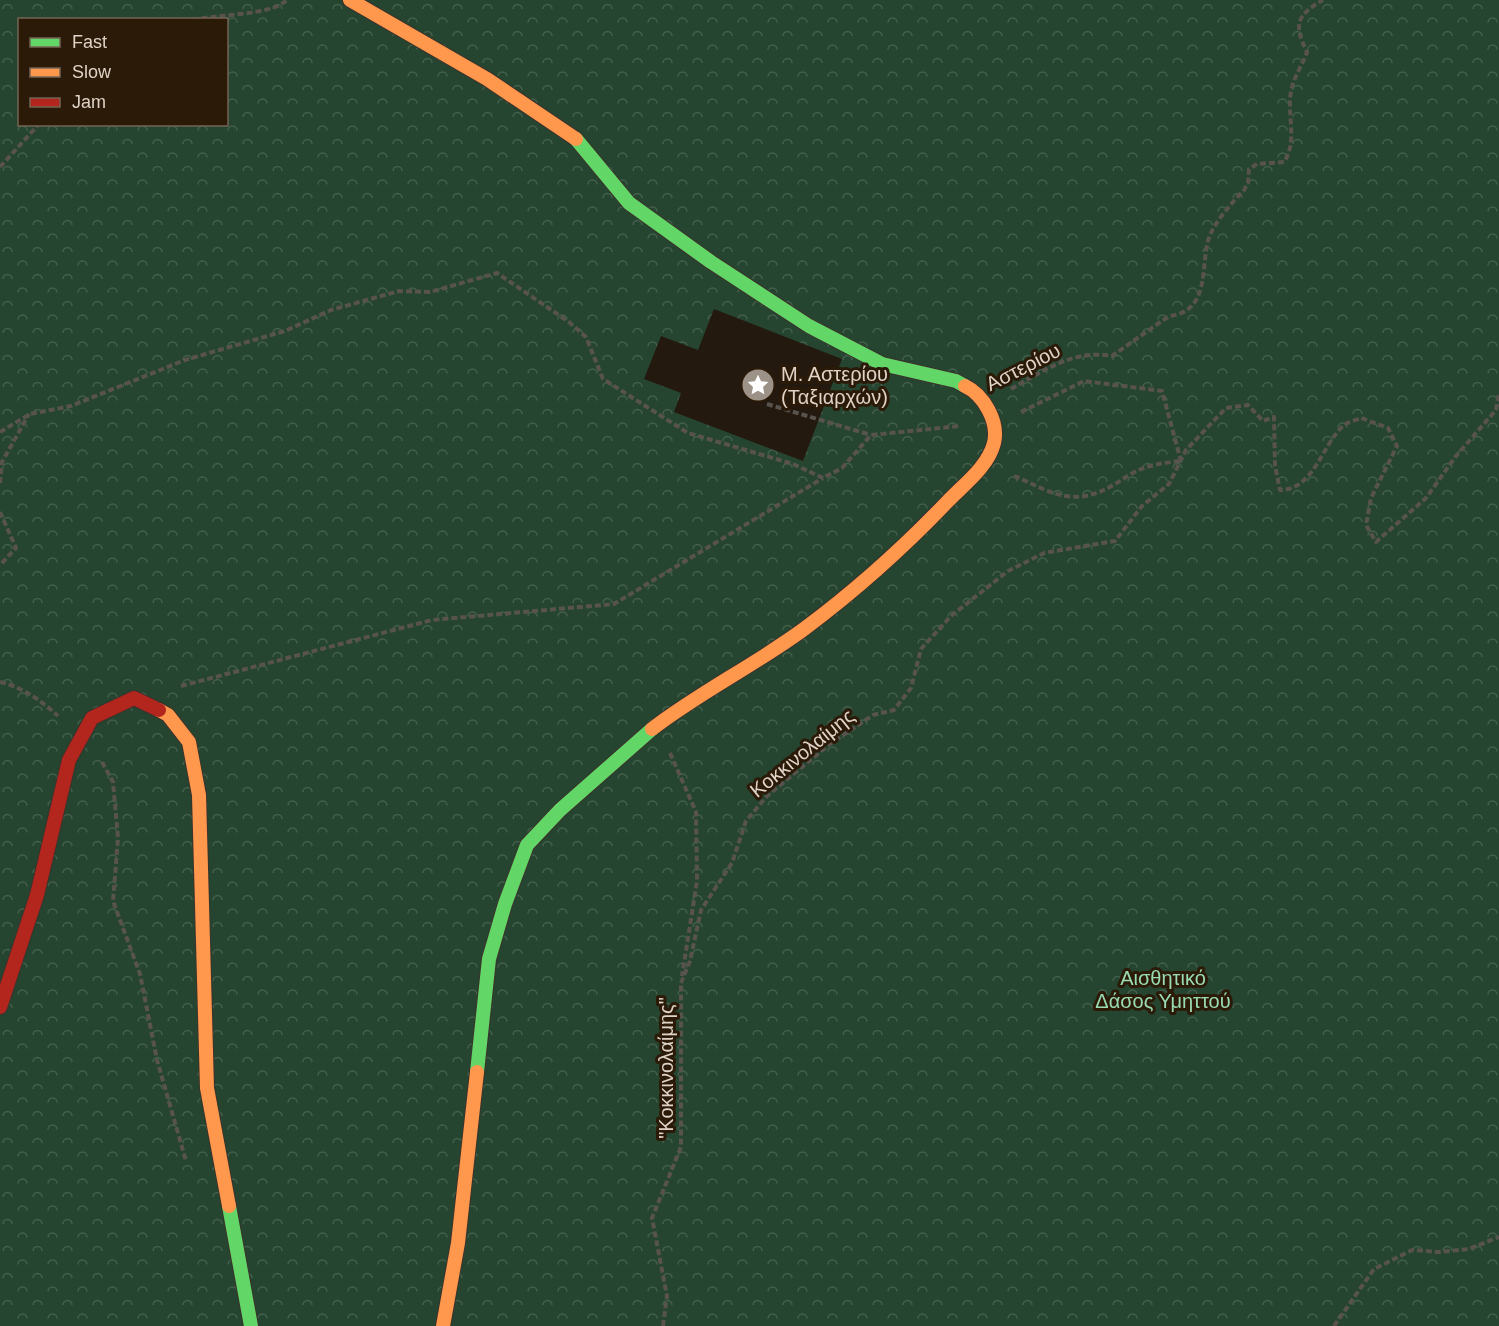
<svg xmlns="http://www.w3.org/2000/svg" width="1499" height="1326" font-family="Helvetica,sans-serif">
<defs>
<pattern id="forest-crowns" width="20" height="18" patternUnits="userSpaceOnUse" patternTransform="scale(1.5)"><rect width="20" height="18" fill="#254530"/><path d="M2 6a3 3 0 1 1 6 0M12 15a3 3 0 1 1 6 0" fill="none" stroke="#445f4c"/></pattern>
</defs>
<rect width="100%" height="100%" fill="#23190f"/>
<path fill="url(#forest-crowns)" fill-rule="evenodd" d="M0,0H1499V1326H0ZM20,20H226V124H20ZM714,309L842,359L803,461L674,412L681,393L644,379L661,336L698,350Z"/>
<g fill="none" stroke-linecap="round" stroke-linejoin="round">
<defs>
<path id="fast" d="M576,139L629,203L711,262L809,326L882,364L956,381L965,386
M477,1072L489,959L505,904L527,845L560,810L652,729
M229,1206L251,1326"/>
<path id="slow" d="M350,0L487,79L576,139
M159,710L168,715L189,742L199,795L207,1088L229,1206
M652,729C700,692 755,665 804,629C855,591 903,548 947,502C963,485 988,467 994,443C999,422 984,395 965,386
M443,1326L458,1243L477,1072"/>
<path id="jam" d="M0,1007L37,895L69,760L92,718L134,698L159,710"/>
</defs>
<use href="#fast" stroke="#3c332b" stroke-width="16"/>
<use href="#slow" stroke="#3c332b" stroke-width="16"/>
<use href="#jam" stroke="#3c332b" stroke-width="16"/>
<path stroke="#59534e" stroke-width="4" stroke-dasharray="6 3" stroke-linecap="butt" d="M193,20C217,14 270,16 287,0
M0,167L39,124
M1011,389C1043,371 1074,349 1112,356L1169,316C1213,311 1199,262 1210,235C1217,219 1232,203 1244,190L1248,183L1249,169L1257,164L1284,162C1299,139 1285,112 1292,87C1295,75 1303,64 1307,52C1293,24 1297,15 1323,0
M767,404L871,435
M1021,412L1084,381L1162,391L1181,461
M0,432L30,414L71,406L185,360L285,331L331,310L399,291L430,292L497,273L569,322L586,337L603,379L688,433L793,464L823,478L842,468L871,435L960,426
M1014,476C1030,482 1049,494 1066,496C1093,500 1110,487 1131,474C1146,465 1163,463 1180,461
M0,483L2,462L29,414
M0,512L16,548L0,565
M0,682C22,687 42,701 58,716
M181,686L432,620L614,604L823,478
M670,753L696,812L697,881L682,976
M102,762L113,782L118,838L113,901L140,974L157,1060L186,1161
M681,983L690,961L701,910L732,863L746,821L767,796L830,744L873,715L894,710L911,688L921,649L951,616L1008,571L1044,553L1115,541L1142,506L1169,484L1186,450L1226,408L1248,405L1263,421L1274,417L1275,466L1280,490C1314,490 1322,444 1344,425C1348,422 1356,420 1361,418L1388,428L1397,446L1371,498L1366,525L1376,542L1426,498L1456,456L1496,410L1499,393
M663,1326L667,1296L652,1218L681,1147V983
M1334,1326L1374,1269L1412,1250L1439,1252L1469,1249L1499,1237"/>
<use href="#fast" stroke="#63d668" stroke-width="14"/>
<use href="#slow" stroke="#ff974d" stroke-width="14"/>
<use href="#jam" stroke="#b3261e" stroke-width="14"/>
</g>
<defs>
<symbol id="sight-disc" viewBox="-11 -11 22 22"><circle r="9.5" fill="#9d9287" stroke="#2b1a07"/><path d="M0-6L1.8-2.2L6-1.7L2.9 1.2L3.7 5.4L0 3.3L-3.7 5.4L-2.9 1.2L-6-1.7L-1.8-2.2Z" fill="#fff"/></symbol>
</defs>
<g fill-rule="evenodd">
<use href="#sight-disc" x="739" y="366" width="38" height="38"/>
</g>
<g text-anchor="middle" dominant-baseline="central" stroke-width="6" stroke-linejoin="round" paint-order="stroke">
<g font-size="20" fill="#dfd3c8" stroke="#2b1a07">
<text transform="translate(1023 367) rotate(-27)">Αστερίου</text>
<text transform="translate(802 753) rotate(-39)">Κοκκινολαίμης</text>
<text transform="translate(666 1068) rotate(-90)">"Κοκκινολαίμης"</text>
</g>
<g font-size="20" fill="#dfd3c8" stroke="#2b1a07" text-anchor="start">
<text x="781" y="374">Μ. Αστερίου<tspan x="781" dy="23">(Ταξιαρχών)</tspan></text>
</g>
<g font-size="20" fill="#99dcb3" stroke="#2b1a07">
<text x="1163" y="978">Αισθητικό<tspan x="1163" dy="23">Δάσος Υμηττού</tspan></text>
</g>
</g>
<rect x="18" y="18" width="210" height="108" fill="#2b1a07" stroke="#736454" stroke-width="1.5"/>
<rect x="30" y="38" width="30" height="9" fill="#63d668" stroke="#736454" stroke-width="1.5"/>
<text x="72" y="48" font-size="18" fill="#dfd3c8">Fast</text>
<rect x="30" y="68" width="30" height="9" fill="#ff974d" stroke="#736454" stroke-width="1.5"/>
<text x="72" y="78" font-size="18" fill="#dfd3c8">Slow</text>
<rect x="30" y="98" width="30" height="9" fill="#b3261e" stroke="#736454" stroke-width="1.5"/>
<text x="72" y="108" font-size="18" fill="#dfd3c8">Jam</text>
</svg>
